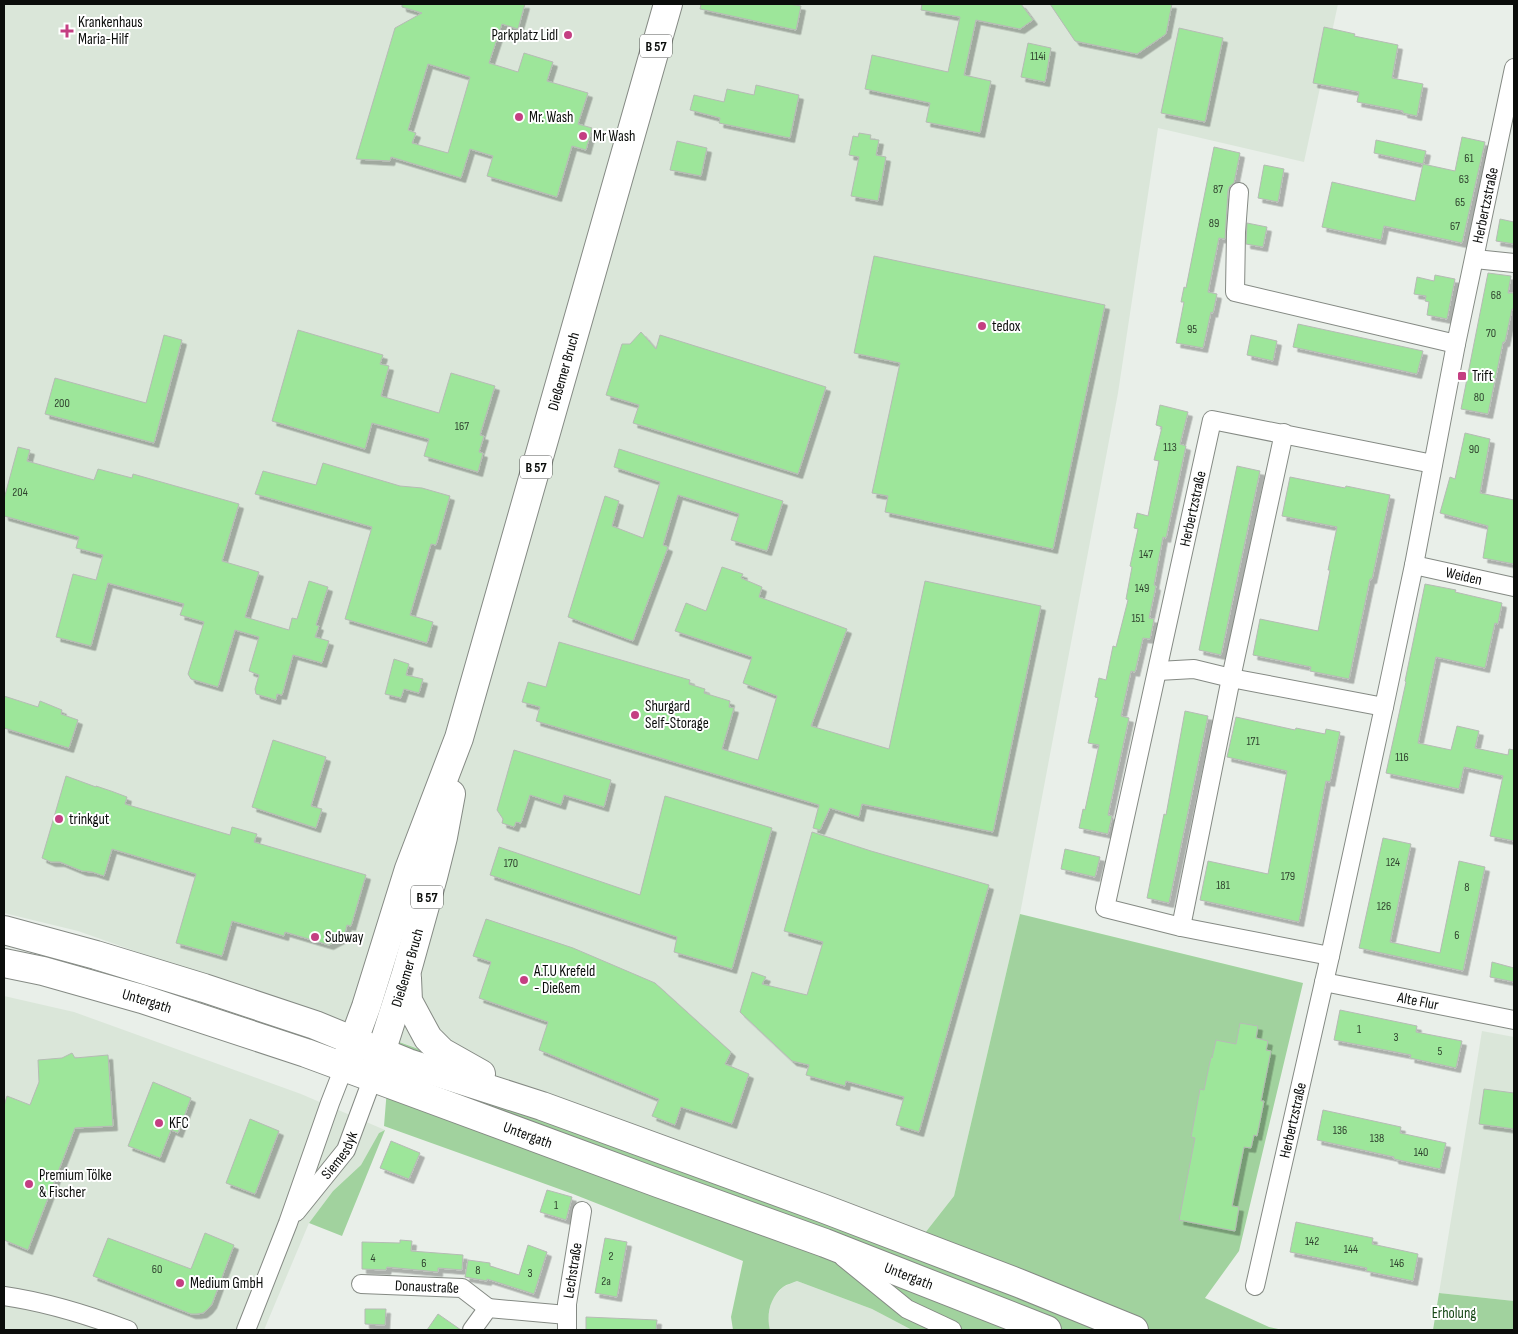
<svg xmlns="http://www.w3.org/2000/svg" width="1518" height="1334" font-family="'Sofia Sans Condensed',sans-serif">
<defs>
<filter id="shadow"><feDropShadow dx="4.5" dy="4.5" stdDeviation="0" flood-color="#0004"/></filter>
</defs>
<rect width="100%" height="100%" fill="#e9efe9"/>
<path fill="#dae6d9" d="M4,4H1338L1304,162L1158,128L1118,393L1020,914L954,1196L925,1233L340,1020L268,998L78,931L4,913Z
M4,996L74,1012L301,1094L385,1130L379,1133L361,1165L333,1191L309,1223L264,1330H4Z
M1482,1031L1514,1037V1301L1439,1293Z
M797,1281L872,1309L912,1330H770L767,1321L772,1299L783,1287Z"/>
<path fill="#a1d29e" d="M1020,914L1303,983L1239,1251L1205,1298L1269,1327L1283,1330H912L872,1309L797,1281C793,1283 787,1284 783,1287C770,1297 766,1315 770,1330H733L731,1317L743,1261L573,1194L384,1126L391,1039L925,1233L954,1196Z
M385,1130L342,1236L309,1223L333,1191L361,1165L379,1133Z
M1439,1293L1514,1301V1330H1406H1433Z"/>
<path fill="#9de69a" stroke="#b6bbb5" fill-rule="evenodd" filter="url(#shadow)" d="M402,4H525L518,29L502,24L489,63L518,72L524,53L553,62L547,81L588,93L578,124L592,128L586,150L572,146L557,197L487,176L493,156L470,149L461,178L391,157L390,161L356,159L395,28L422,13L402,7ZM428,64L470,77L448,153L412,143L416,133L408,130Z
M701,4H789L801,6L796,30L700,9Z
M922,4H1021L1033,20L1020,29L976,20L964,75L991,81L980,133L926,122L930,103L865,89L872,55L948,72L960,17L921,10Z
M1050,4H1172L1166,34L1137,54L1075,41Z
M1324,27L1355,34L1354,36L1398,45L1392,78L1423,84L1417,116L1403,113V111L1357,102L1359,92L1313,83Z
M1179,28L1223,38L1205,122L1161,113Z
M1028,43L1051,48L1045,82L1021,77Z
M756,85L799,95L790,138L719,123L720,118L690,110L694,95L724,102L727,89L754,95Z
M859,133L871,135L870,139L879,140L876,155L886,157L878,201L851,196L859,157L849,155L853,136L858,137Z
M1462,137L1485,142L1462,243L1384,226L1381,240L1322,227L1332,182L1415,201L1423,164L1455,171Z
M1376,140L1426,151L1423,164L1374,153Z
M677,141L707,148L701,176L670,170Z
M1214,147L1240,153L1234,183L1230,186L1228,191L1225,239L1219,238L1208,292L1217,294L1213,313L1211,312L1203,348L1176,343L1184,302H1181L1184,287L1186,288Z
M1264,165L1284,169L1278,202L1258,198Z
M1500,219L1514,222V244L1496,241Z
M1247,223L1267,227L1263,247L1246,244Z
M874,256L1105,305L1053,549L885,512L888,496L872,493L900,363L854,353Z
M1488,273L1511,276L1508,293H1514V309H1512L1505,342H1503L1488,414L1461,409Z
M1435,275L1455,279L1447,319L1427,315L1429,302L1425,301L1426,296L1414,294L1417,277L1434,281Z
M1298,324L1423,351L1417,374L1293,347Z
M298,330L383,355L380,364L389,366L381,396L439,413L451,373L495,386L480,435L484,436L479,452L483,453L478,472L424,456L429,439L372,423L365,449L272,421Z
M641,332L656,349L660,335L826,387L798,474L633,423L639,405L606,395L622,344H630Z
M164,335L182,340L154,443L45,414L55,378L146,403Z
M1251,335L1277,341L1273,361L1247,355Z
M1160,405L1188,412L1180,444L1186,446L1166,538L1163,537L1154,585L1156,586L1149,618L1154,619L1150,639L1143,638L1135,672L1131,671L1121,716L1129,718L1108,815L1112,816L1108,834L1079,828L1083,809L1085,810L1099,745L1088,743L1098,698L1095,697L1099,678L1106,680L1113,646L1116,647L1128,600L1126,599L1132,567L1130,566L1138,529L1134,528L1137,513L1148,516L1159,461L1154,460L1162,427L1156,425Z
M1465,433L1490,439L1480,493L1514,500V564L1483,558L1488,526L1440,513L1450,477L1455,479Z
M18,447L30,450L27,461L94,480L98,469L132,478L133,474L239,504L222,561L259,572L245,617L289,630L292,618L297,619L309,581L328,587L316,625L319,626L315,637L329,641L322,663L293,655L282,695L277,694L276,700L256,694L255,689L259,675L249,671L259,637L235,630L218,687L191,679L188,674L204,622L180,615L184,604L108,583L91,646L56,637L73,574L96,580L103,555L76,548L79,537L4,516V499Z
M619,449L783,501L767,551L731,540L739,514L678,495L663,545L668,547L633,641L568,617L605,496L619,501L612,526L643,538L660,482L614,467Z
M323,463L400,486L422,488L450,496L436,545L431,544L410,615L433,622L427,643L345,619L372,527L255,494L263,471L316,485Z
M1237,466L1260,471L1221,655L1199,650Z
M1290,477L1345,488L1346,486L1390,495L1372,579H1370L1349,679L1310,671L1311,667L1253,655L1260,619L1318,631L1330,570H1328L1337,527L1282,516Z
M722,567L743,574L741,578L762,587L759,597L847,629L811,726L889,749L925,581L1041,606L993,832L862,804L859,817L830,808L820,830L813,828L819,805L536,721L540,707L522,702L528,682L546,687L559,642L690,680L689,684L705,689L704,693L730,701L729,707L734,708L722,749L758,760L777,696L743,683L752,657L675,631L686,603L706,611Z
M1425,584L1456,590L1455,592L1502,603L1498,624L1495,623L1485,668L1436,657L1418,743L1451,750L1457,726L1479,731L1475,748L1508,755L1509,749L1514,750V841L1490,836L1503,776L1464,767L1459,789L1386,773L1406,682L1405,681L1411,652Z
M394,659L409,664L406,675L423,679L419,693L404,689L401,698L385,694Z
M4,696L38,707L40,701L62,710L61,714L78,720L69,748L4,728Z
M1185,711L1208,716L1169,903L1147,898L1164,814L1166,815Z
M1236,717L1295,730L1296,728L1325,734L1326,729L1340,732L1330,782L1326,781L1299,922L1200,900L1208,861L1268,874L1287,771L1227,757Z
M273,740L326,757L311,806L322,809L316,828L252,807Z
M514,750L611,780L604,807L564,795L561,805L530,795L521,823L516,822L514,827L502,823L503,819L497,810Z
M66,776L96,787V786L111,791L127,797L125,804L230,835L232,827L257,834L254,842L366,875L351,926L347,925L344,937L329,945L285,932L284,936L232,921L222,956L176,943L196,874L112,849L104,876L92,872L82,871L60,862H51L42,858Z
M665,796L772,828L732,969L674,952L677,937L490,875L499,847L640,895Z
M812,832L871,851L989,885L919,1132L896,1125L904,1097L846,1081L845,1086L806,1075L809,1065L792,1061L740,1012L752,972L766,977L762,984L807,995L823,942L784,931Z
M1383,838L1411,844L1390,942L1440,953L1459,861L1485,867L1463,971L1359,948Z
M1065,849L1100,857L1095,877L1061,869Z
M486,919L573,948L655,983L731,1052L725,1064L749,1074L732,1124L681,1107L675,1125L652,1116L659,1099L539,1050L548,1022L479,998L491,962L473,956Z
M1492,962L1514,968V982L1490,977Z
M1340,1010L1417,1026L1416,1032L1462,1041L1456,1068L1410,1058L1411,1055L1334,1040Z
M1240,1023L1258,1026L1256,1038L1268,1041L1266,1050L1271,1051L1261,1101H1264L1257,1136L1254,1135L1251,1148L1244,1147L1232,1206L1239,1207L1235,1231L1179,1220L1195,1138L1191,1137L1200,1089L1204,1090L1211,1057L1212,1058L1216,1040L1236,1044Z
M72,1053L75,1058L108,1055L113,1126L75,1128L28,1250L4,1240V1106L7,1096L30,1105L39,1082L38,1060L62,1058Z
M153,1082L191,1098L178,1133L171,1130L160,1158L128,1146Z
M1484,1089L1514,1093V1129L1479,1124Z
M1323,1110L1401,1127L1400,1133L1446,1143L1440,1169L1394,1159V1157L1317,1140Z
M250,1119L279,1131L255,1194L226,1183Z
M391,1141L420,1153L409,1179L380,1168Z
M547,1190L572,1197L566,1220L540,1212Z
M1296,1222L1373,1238L1372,1244L1418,1254L1413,1281L1366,1271L1367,1268L1290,1252Z
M205,1233L234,1245L212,1304L208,1309L203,1313L197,1314H191L93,1276L108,1238L191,1269Z
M605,1238L627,1242L617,1297L595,1293Z
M400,1240L412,1241L411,1251L463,1255L462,1270L438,1268V1272L387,1267L386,1270L362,1269V1242L400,1243Z
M528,1245L547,1252L534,1294L487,1279V1281L465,1277L468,1260L490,1263V1266L519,1275Z
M365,1309H386L385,1325L365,1324Z
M438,1314L461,1330H427Z
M586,1317L657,1320L656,1330H586Z"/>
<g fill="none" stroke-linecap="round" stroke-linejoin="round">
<defs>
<g id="street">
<path d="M1239,192L1236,232L1235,292L1456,344"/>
<path d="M1475,259L1514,263"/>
<path id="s1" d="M1414,565L1514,587"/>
<path d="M1158,671L1194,669L1231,678L1384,707"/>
<path d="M1181,927L1231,678L1284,433"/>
<path id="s2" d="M1330,956L1181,927L1105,908L1212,420L1433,464"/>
<path id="s3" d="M1324,982L1514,1020"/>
<path id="s4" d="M296,1212L346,1150L373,1077"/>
<path d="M843,1257L907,1309L952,1330"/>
<path id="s5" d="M361,1284L462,1288L488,1308"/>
<path id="s6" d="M1255,1286L1330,956L1384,707L1414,565L1456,344L1514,68"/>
<path d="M4,1296C46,1302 88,1315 128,1330"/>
<path d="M246,1330L288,1223L330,1103L344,1067"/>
<path d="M472,1330L488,1308L567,1315"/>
<path id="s7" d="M567,1330V1304L582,1211"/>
</g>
<g id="primary">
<path d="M4,930L96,955L204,988L315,1025L408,1063L542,1106L822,1208L1021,1284L1134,1330"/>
<path id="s8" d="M4,963L43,971L142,999L306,1053L658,1183L825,1243L1047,1330"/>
<path d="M407,978L408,1001L428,1038L442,1052L481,1074"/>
<path id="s9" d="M344,1067L366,1007L409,869L459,738L668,4"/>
<path id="s10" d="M376,1068L406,974L433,877L443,837L451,794"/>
</g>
</defs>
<use href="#street" stroke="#858a84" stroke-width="20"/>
<use href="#primary" stroke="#858a84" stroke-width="30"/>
<use href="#street" stroke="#fff" stroke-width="18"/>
<use href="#primary" stroke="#fff" stroke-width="28"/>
</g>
<g fill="#c43f82" stroke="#fff" stroke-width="2">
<path d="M64.5 23.5h5v5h5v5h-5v5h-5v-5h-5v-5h5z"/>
<circle cx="568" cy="35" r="5"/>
<circle cx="519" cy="117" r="5"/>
<circle cx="583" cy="136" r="5"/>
<circle cx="982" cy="326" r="5"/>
<rect x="1457" y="371" width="10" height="10" rx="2.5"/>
<circle cx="635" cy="715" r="5"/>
<circle cx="59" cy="819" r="5"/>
<circle cx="315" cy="937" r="5"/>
<circle cx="524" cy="980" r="5"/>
<circle cx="159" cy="1123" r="5"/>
<circle cx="29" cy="1184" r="5"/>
<circle cx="180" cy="1283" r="5"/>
</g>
<g text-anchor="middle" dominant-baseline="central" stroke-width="4" stroke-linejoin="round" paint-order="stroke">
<g font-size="12" fill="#30432f">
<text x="1038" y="56">114i</text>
<text x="1469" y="158">61</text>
<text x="1464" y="179">63</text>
<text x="1218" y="189">87</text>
<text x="1460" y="202">65</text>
<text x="1214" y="223">89</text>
<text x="1455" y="226">67</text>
<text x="1496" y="295">68</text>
<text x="1192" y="329">95</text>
<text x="1491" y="333">70</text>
<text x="1479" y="397">80</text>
<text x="62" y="403">200</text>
<text x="462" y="426">167</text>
<text x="1170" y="447">113</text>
<text x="1474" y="449">90</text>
<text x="20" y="492">204</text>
<text x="1146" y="554">147</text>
<text x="1142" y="588">149</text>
<text x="1138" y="618">151</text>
<text x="1253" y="741">171</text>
<text x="1402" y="757">116</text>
<text x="1393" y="862">124</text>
<text x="511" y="863">170</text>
<text x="1288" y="876">179</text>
<text x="1223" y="885">181</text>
<text x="1467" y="887">8</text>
<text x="1384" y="906">126</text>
<text x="1457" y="935">6</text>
<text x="1359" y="1029">1</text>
<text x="1396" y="1037">3</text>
<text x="1440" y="1051">5</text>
<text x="1340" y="1130">136</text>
<text x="1377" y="1138">138</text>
<text x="1421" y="1152">140</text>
<text x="556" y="1205">1</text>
<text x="1312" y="1241">142</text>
<text x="1351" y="1249">144</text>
<text x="611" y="1256">2</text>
<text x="373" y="1258">4</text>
<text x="424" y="1263">6</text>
<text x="1397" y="1263">146</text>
<text x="157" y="1269">60</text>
<text x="478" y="1270">8</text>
<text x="530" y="1273">3</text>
<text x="606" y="1281">2a</text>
</g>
<g fill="#fff" stroke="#545654" stroke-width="1">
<rect x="640" y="34.5" width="32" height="23" rx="4"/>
<rect x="520" y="455.5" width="32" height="23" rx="4"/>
<rect x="411" y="885.5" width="32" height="23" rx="4"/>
</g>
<g font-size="14" font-weight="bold" fill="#0b0d0b">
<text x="656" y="46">B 57</text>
<text x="536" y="467">B 57</text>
<text x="427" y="897">B 57</text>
</g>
<g font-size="15" fill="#0b0d0b" stroke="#fff" text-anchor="start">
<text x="78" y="22">Krankenhaus<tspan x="78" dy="17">Maria-Hilf</tspan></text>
<text x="558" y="35" text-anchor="end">Parkplatz Lidl</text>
<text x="529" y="117">Mr. Wash</text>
<text x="593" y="136">Mr Wash</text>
<text x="992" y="326">tedox</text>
<text x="1472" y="376">Trift</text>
<text x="645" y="706">Shurgard<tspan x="645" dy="17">Self-Storage</tspan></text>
<text x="69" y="819">trinkgut</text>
<text x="325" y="937">Subway</text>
<text x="534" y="971">A.T.U Krefeld<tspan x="534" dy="17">- Dießem</tspan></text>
<text x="169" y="1123">KFC</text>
<text x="39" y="1175">Premium Tölke<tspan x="39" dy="17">&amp; Fischer</tspan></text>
<text x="190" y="1283">Medium GmbH</text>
</g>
<g font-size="15" fill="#0b0d0b" stroke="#fff">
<text stroke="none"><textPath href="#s6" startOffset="1105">Herbertzstraße</textPath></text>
<text stroke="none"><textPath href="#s9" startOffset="730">Dießemer Bruch</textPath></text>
<text stroke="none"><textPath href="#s2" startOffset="639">Herbertzstraße</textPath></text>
<text stroke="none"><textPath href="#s1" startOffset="51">Weiden</textPath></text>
<text stroke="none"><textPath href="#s10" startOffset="105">Dießemer Bruch</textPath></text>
<text stroke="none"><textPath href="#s8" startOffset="148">Untergath</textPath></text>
<text stroke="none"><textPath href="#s3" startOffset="96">Alte Flur</textPath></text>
<text stroke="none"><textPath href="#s6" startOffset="170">Herbertzstraße</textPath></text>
<text stroke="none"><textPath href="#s8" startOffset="552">Untergath</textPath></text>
<text stroke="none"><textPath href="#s4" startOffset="72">Siemesdyk</textPath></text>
<text stroke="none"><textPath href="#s7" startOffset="60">Lechstraße</textPath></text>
<text stroke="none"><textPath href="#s8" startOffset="958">Untergath</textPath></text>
<text stroke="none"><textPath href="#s5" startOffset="66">Donaustraße</textPath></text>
</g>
<g font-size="15" fill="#174817" stroke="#fff">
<text x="1454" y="1313">Erholung</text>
</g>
</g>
<rect width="1518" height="1334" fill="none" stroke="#0b0d0b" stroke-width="10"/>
</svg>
